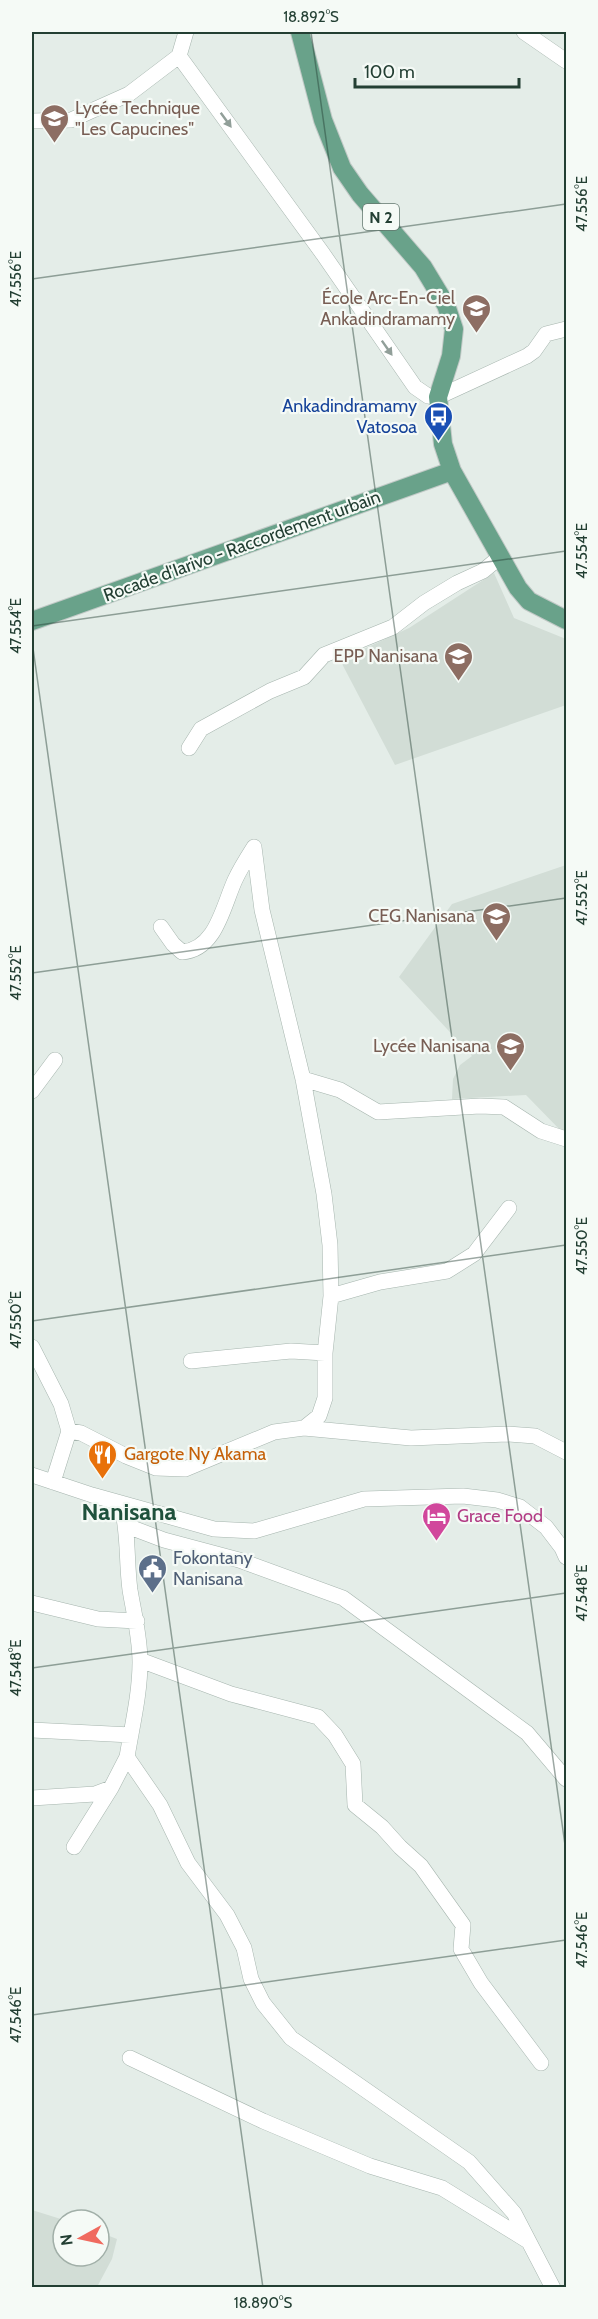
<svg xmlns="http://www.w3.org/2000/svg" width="598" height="2319" font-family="Cabin,sans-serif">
<rect width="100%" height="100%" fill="#e4ede8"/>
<path fill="#d2ddd6" d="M494,573L514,618L566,639V705L395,765L340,660L409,628Z
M566,865V1132L564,1134L526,1095L452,1099L453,1079L460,1065L472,1056L399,977L452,904Z
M32,2210L64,2220L63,2256H99V2232L117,2239L112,2259L97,2287H32Z"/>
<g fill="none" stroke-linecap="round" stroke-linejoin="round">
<defs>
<path id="minor" d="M524,32L566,61
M179,56L323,254L415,387L428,396L438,397L527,356L534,351L546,334L566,329
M32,121L71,120L129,94L179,56L186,32
M189,748L201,729L270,691L304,677L324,655L393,627L424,603L457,583L483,571L500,557
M161,927L173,944L182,952C216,950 223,906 235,880C240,869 247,858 254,847
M303,1079L340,1090L378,1112L480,1106L504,1107L541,1131L566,1139
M32,1091L55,1060
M331,1296L380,1282L447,1271L474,1254L509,1208
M32,1347L61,1404L69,1431L53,1482
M191,1361L291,1351L325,1353
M304,1428L411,1438L507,1434L535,1436L566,1452
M69,1431L81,1433L126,1456L156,1468L185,1469L274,1432L304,1428L319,1416L325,1398V1353L331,1296L330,1245L324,1194L303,1079L262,910L254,847
M32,1475L92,1495L214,1529L254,1531L364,1499L463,1496L497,1500L520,1507L546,1527L562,1548L566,1557
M121,1503C129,1533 126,1560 130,1590C134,1614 140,1637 140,1662C140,1694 132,1726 127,1757L160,1805L188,1863L227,1915L244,1948L251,1979L263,2003L291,2038L469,2162L514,2213L553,2288
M127,1526L164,1540L239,1560L343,1598L527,1733L566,1779
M32,1603L98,1619L137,1621
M140,1660L231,1694L318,1717L335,1735L353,1764L355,1805L382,1827L400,1847L421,1866L463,1925L461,1949L481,1983L541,2063
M32,1730L131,1735
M32,1798L95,1794L111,1788L127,1757
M74,1847L111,1788
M130,2058L263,2121L370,2166L442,2188L528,2241"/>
<path id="major" d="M300,32L323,120L342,168L360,194L423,267L446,305L454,329L451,356L438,397L443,444L452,471L518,588L529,601L566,620
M32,621L452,471"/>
</defs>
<use href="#minor" stroke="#a6b5ae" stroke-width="16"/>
<use href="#major" stroke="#c1c9c6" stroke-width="20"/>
<use href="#minor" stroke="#fff" stroke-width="15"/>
<use href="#major" stroke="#69a28a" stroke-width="18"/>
</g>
<defs><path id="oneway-solid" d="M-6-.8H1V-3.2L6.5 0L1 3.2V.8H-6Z" transform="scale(1.5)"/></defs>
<g fill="#919f99">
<use href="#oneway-solid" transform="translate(226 120) rotate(54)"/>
<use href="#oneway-solid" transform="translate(387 348) rotate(55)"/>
</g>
<path fill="none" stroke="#233f33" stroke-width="1.5" stroke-opacity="0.45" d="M311,32L566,1852M32,279L566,204M32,626L566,551M32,641L263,2288M32,973L566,898M32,1321L566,1245M32,1668L566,1593M32,2015L566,1940M564,2288L566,2287"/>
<defs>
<symbol id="school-pin" viewBox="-11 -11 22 30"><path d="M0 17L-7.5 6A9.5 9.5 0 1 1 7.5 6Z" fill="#8d6e63" stroke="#f5faf6"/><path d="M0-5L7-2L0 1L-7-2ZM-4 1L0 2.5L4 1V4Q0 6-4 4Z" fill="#fff"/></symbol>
<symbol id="bus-pin" viewBox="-11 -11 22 30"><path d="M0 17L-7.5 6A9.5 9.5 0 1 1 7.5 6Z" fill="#1a4fb4" stroke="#f5faf6"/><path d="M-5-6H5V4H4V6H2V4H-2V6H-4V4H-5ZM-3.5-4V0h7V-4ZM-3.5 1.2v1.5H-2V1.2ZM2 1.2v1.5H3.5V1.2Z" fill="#fff"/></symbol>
<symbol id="restaurant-pin" viewBox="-11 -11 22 30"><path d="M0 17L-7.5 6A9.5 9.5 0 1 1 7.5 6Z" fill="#e8710a" stroke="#f5faf6"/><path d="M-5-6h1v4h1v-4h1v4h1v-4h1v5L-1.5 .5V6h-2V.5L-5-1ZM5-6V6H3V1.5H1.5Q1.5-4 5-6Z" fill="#fff"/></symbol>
<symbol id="hotel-pin" viewBox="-11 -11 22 30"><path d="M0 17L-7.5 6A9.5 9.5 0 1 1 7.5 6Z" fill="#d1479c" stroke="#f5faf6"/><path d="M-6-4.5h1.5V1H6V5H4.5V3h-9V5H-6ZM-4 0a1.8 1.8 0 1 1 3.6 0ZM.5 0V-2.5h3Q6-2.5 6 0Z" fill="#fff"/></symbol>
<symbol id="civic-pin" viewBox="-11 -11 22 30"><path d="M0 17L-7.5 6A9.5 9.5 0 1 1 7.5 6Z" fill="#5c6f8a" stroke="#f5faf6"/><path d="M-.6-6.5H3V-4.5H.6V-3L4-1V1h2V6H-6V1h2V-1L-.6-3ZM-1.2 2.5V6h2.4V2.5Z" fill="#fff"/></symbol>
</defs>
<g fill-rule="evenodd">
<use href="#school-pin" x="38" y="102" width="33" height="45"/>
<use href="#school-pin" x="460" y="292" width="33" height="45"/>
<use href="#bus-pin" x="422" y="400" width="33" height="45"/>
<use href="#school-pin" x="442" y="640" width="33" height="45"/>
<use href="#school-pin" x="480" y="900" width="33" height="45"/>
<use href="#school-pin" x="494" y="1030" width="33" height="45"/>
<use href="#restaurant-pin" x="86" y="1438" width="33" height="45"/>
<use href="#hotel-pin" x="420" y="1500" width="33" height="45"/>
<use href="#civic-pin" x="136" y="1552" width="33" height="45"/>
</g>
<g text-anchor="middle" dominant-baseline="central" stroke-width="4.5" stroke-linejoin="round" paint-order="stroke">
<rect fill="#f5faf6" stroke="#62776e" stroke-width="1.5" x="363" y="204" width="36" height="26" rx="4.5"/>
<g font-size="16" font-weight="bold" fill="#233f33">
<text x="381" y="217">N 2</text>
</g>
<g font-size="18" fill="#785e54" stroke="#f5faf6" text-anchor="end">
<text x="75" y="108" text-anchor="start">Lycée Technique<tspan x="75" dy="21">"Les Capucines"</tspan></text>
<text x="455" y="298">École Arc-En-Ciel<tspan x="455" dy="21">Ankadindramamy</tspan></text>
<text x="438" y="656">EPP Nanisana</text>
<text x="475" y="916">CEG Nanisana</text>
<text x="490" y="1046">Lycée Nanisana</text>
</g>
<g font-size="18" fill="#164399" stroke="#f5faf6" text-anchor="end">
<text x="417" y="406">Ankadindramamy<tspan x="417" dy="21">Vatosoa</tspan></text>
</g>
<g font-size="18" fill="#233f33" stroke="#f5faf6">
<text transform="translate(242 546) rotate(-20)">Rocade d'Iarivo - Raccordement urbain</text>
</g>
<g font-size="18" fill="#c56008" stroke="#f5faf6" text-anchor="start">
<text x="124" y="1454">Gargote Ny Akama</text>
</g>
<g font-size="18" fill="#b23c85" stroke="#f5faf6" text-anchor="start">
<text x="457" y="1516">Grace Food</text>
</g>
<g font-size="18" fill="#4e5e75" stroke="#f5faf6" text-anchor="start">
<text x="173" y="1558">Fokontany<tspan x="173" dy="21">Nanisana</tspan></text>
</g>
<g font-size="24" font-weight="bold" fill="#1f513c" stroke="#f5faf6">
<text x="129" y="1511">Nanisana</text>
</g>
</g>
<rect width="598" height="2319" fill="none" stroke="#f5faf6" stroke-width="66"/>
<g transform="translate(81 2238) rotate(262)"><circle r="28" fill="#f5faf6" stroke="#a1afa8" stroke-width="1.5"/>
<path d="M0-4.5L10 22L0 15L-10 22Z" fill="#f06a5f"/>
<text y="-9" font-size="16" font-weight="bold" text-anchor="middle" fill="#233f33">N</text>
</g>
<path d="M355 78v9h164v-9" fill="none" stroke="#233f33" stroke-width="3"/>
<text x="364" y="78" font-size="18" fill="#233f33" stroke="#f5faf6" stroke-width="4.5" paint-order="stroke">100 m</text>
<rect x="33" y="33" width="532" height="2253" fill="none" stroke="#233f33" stroke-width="2"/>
<g font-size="15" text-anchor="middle" fill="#233f33">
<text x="311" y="22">18.892°S</text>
<text transform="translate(582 204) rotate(-90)" y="5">47.556°E</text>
<text transform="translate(16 279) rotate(-90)" y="5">47.556°E</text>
<text transform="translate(582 551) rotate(-90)" y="5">47.554°E</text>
<text transform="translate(16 626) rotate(-90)" y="5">47.554°E</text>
<text transform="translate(582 898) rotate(-90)" y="5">47.552°E</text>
<text transform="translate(16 973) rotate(-90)" y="5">47.552°E</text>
<text transform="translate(582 1246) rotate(-90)" y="5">47.550°E</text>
<text transform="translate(16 1320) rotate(-90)" y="5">47.550°E</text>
<text transform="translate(582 1593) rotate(-90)" y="5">47.548°E</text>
<text transform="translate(16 1668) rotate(-90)" y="5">47.548°E</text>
<text transform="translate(582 1940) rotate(-90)" y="5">47.546°E</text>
<text transform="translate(16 2015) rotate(-90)" y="5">47.546°E</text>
<text x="263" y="2308">18.890°S</text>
</g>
</svg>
